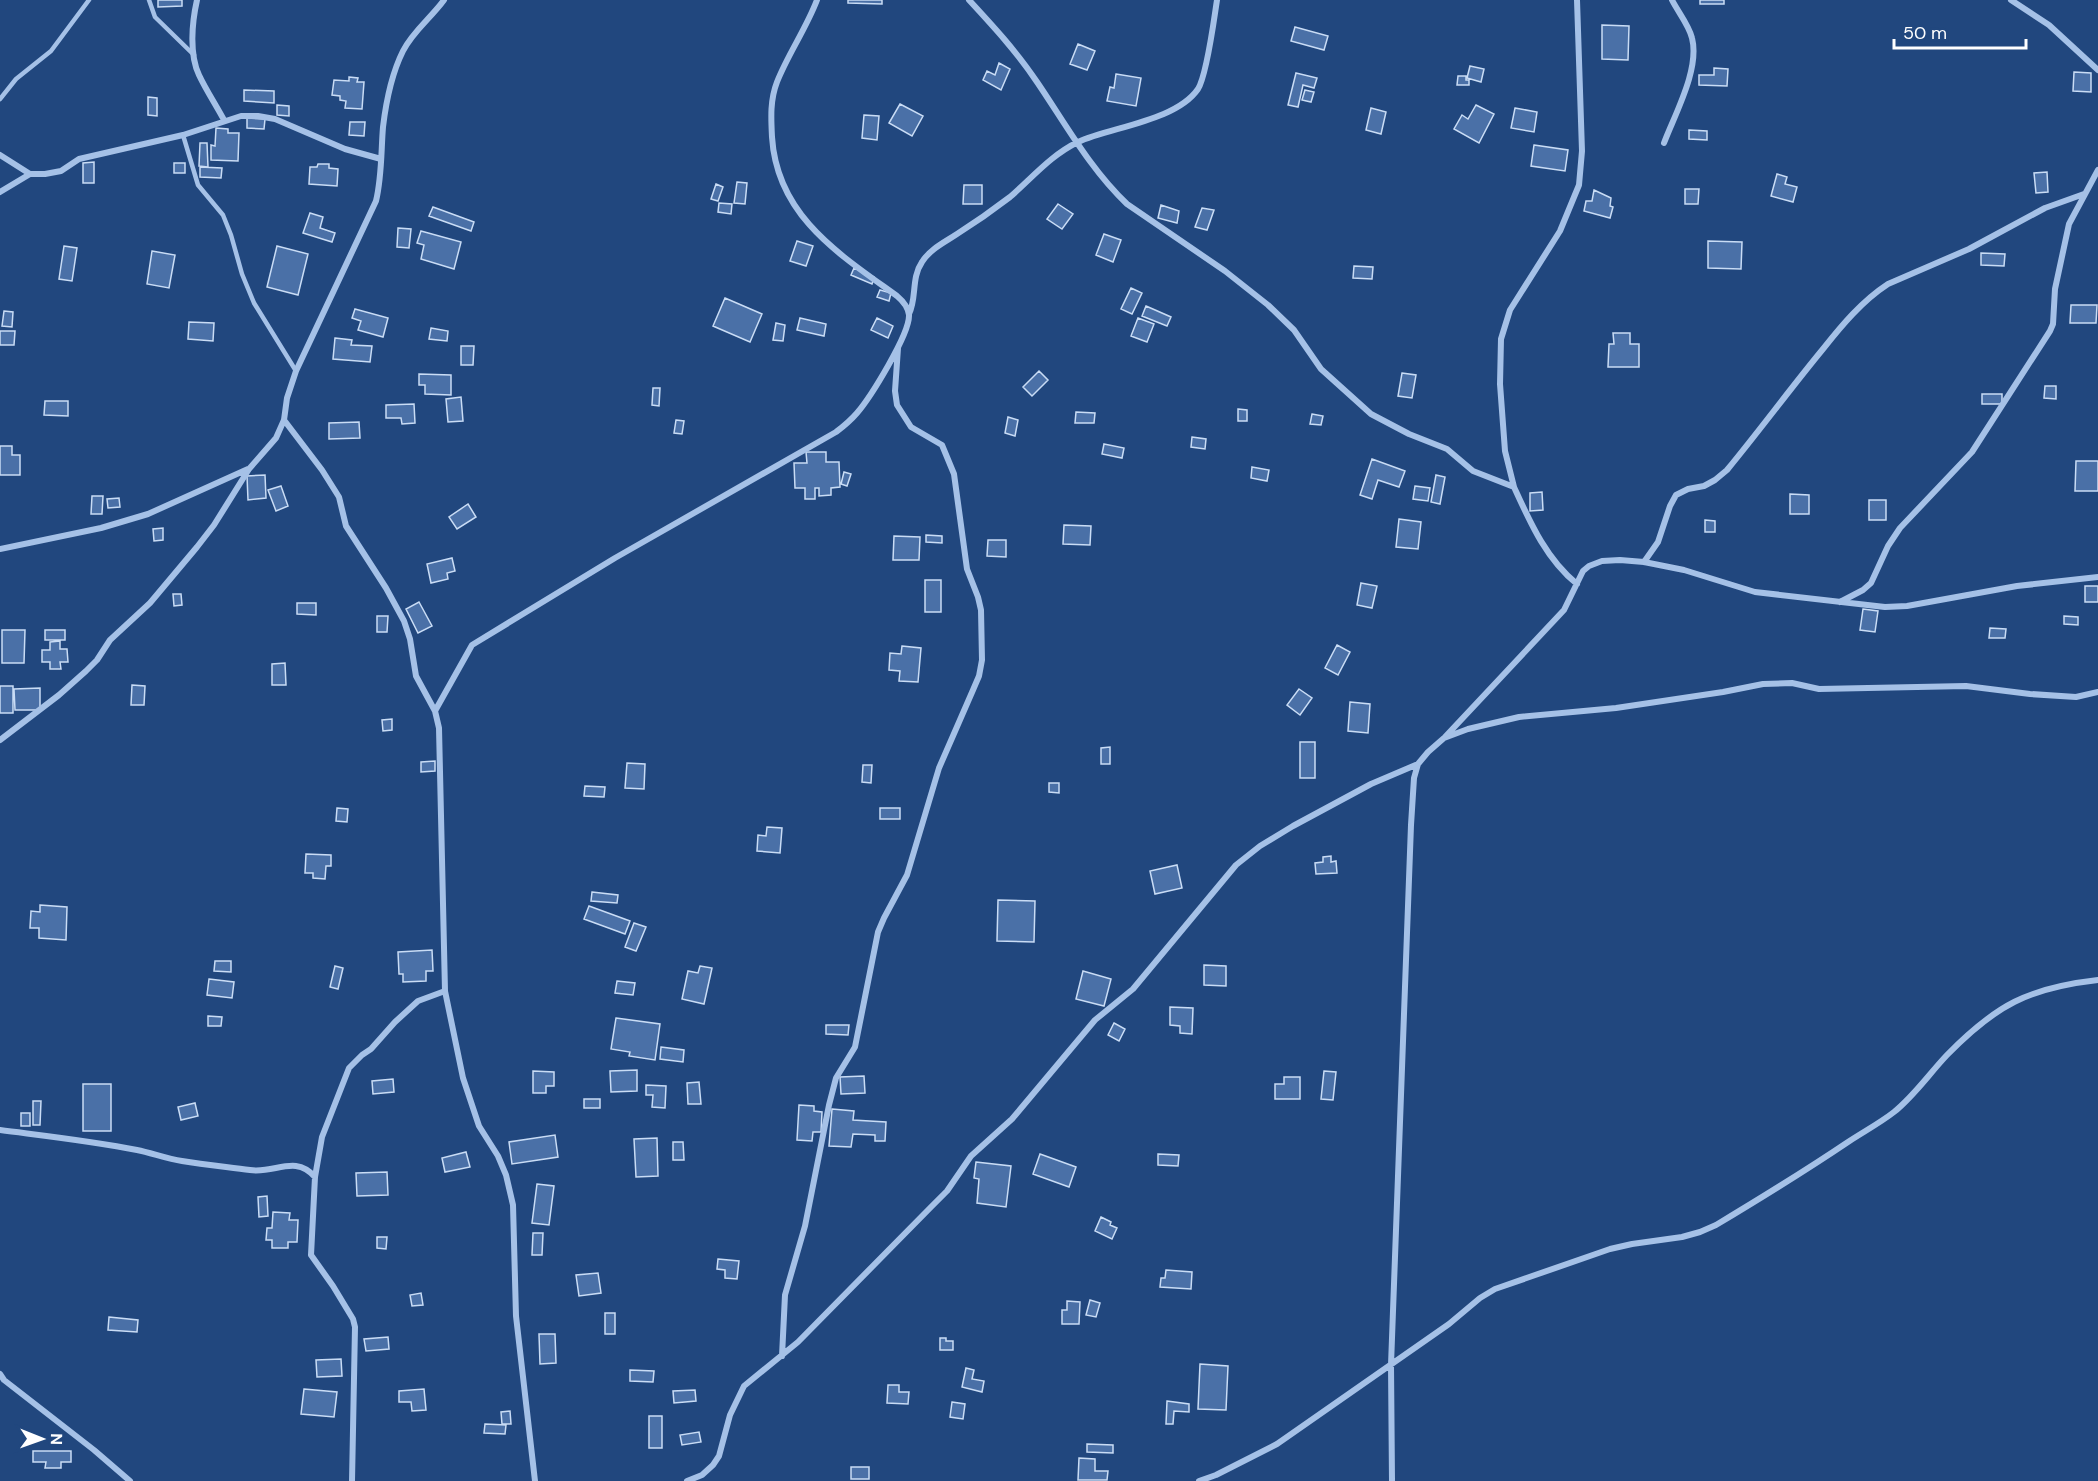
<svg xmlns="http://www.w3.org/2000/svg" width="2098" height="1481" font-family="'DM Sans',sans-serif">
<rect width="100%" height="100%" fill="#21477e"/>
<path fill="#4a70a7" stroke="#c9dcf5" stroke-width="1.5" d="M158,0H182V6L158,7Z
M848,0H882V4L848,3Z
M1700,0H1724V4H1700Z
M1602,25L1629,26L1628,60L1602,59Z
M1295,27L1328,36L1324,50L1291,41Z
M1078,44L1095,51L1087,70L1070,64Z
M999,63L1010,69L1001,90L983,80L987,71L995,75Z
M1470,66L1484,69L1481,82L1467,78Z
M1714,68L1728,69L1727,86L1699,85V75H1714Z
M2074,72L2091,73V92L2073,91Z
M1296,73L1317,78L1314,88L1303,85L1298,107L1288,105Z
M1116,74L1141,78L1136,106L1107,101L1110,87L1114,88Z
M1458,76H1466V80H1469V85H1457Z
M349,77L358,78L357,82H364L362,109L345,108L346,101L340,100V96L332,95L334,80L349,81Z
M244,90L274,91V103L244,101Z
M1305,90L1314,92L1311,102L1302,100Z
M148,97L157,98V116L148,115Z
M900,104L923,116L912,136L889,123Z
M277,105L289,106V116L277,115Z
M1476,105L1494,114L1479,143L1454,129L1462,115L1468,119Z
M1371,108L1386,112L1381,134L1366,130Z
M1515,108L1537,112L1534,132L1511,128Z
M864,115L879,116L877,140L862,138Z
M247,118L265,119L264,129L247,128Z
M350,122H365L364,136L349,135Z
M216,128L228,129V133H239L238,161L211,160V145L215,146Z
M1689,130L1707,131V140L1689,139Z
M200,143H207L208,167L199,166Z
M1534,145L1568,150L1565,171L1531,166Z
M94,162V183H83V163Z
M174,163H185V173H174Z
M318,164H329V168L338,169L337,186L309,184L310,167H317Z
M200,167L222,168L221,178L200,177Z
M2047,172L2048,192L2036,193L2034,173Z
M1777,174L1787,177L1785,184L1797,187L1793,202L1771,196Z
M737,182L747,183L745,204L734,203Z
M716,184L723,187L718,201L711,199Z
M964,185H982V204H963Z
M1685,189H1699L1698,204H1685Z
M1594,190L1611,198L1610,206L1613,207L1610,218L1584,211L1586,201H1592Z
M719,203L732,204L731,214L718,212Z
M1058,204L1073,214L1062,229L1047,219Z
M1161,205L1179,211L1177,223L1158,218Z
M433,207L474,222L471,231L429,216Z
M1202,208L1214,210L1207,230L1195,227Z
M310,213L323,217L320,228L335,233L332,242L303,233Z
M398,228L411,229L409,248L397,247Z
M421,231L461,242L454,269L421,259L424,245L417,243Z
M1104,234L1121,240L1113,262L1096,255Z
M797,241L813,246L806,266L790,261Z
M1708,241L1742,242L1741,269L1708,268Z
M64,246L77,248L72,281L59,279Z
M277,246L308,254L298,295L267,287Z
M152,251L175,255L169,288L147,284Z
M1981,253L2005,254L2004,266L1981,265Z
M1354,266L1373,267L1372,279L1353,278Z
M854,268L874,277L872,284L851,275Z
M1131,288L1142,293L1132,314L1121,309Z
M880,290L891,293L889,301L877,297Z
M725,298L762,314L750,342L713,326Z
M2071,305H2097L2096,323H2070Z
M1146,306L1171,317L1167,326L1142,316Z
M355,309L388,318L383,337L358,330L361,321L352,318Z
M4,311L13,312L12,327L2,326Z
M800,318L826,324L824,336L797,330Z
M877,318L893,326L888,338L871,330Z
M1138,318L1154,324L1147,342L1131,336Z
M189,322L214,323L213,341L188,339Z
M776,323L785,325L783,341L773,340Z
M431,328L448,331L447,341L429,339Z
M0,331H15L14,345H0Z
M1613,333H1630V344H1639V367H1608L1609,344H1614Z
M335,338L352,340L351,345L372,346L370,362L333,359Z
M461,346H474L473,365H461Z
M1039,371L1048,380L1032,396L1023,387Z
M1402,373L1416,375L1412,398L1398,396Z
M419,374L451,375V395L425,394V385H419Z
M2045,386H2056V399L2044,398Z
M653,388H660L659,406L652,405Z
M1982,394H2002V404H1982Z
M461,397L463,421L448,422L446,399Z
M45,401H68V416L44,415Z
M414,404L415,423L402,424L401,418H386V405Z
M1238,409L1247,410V421H1238Z
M1076,412L1095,413L1094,423H1075Z
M1312,414L1323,416L1321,425L1310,424Z
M1008,417L1018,420L1015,436L1005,433Z
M676,420L684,421L682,434L674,433Z
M359,422L360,438L329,439V423Z
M1192,437L1206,439L1205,449L1191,447Z
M1104,444L1124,448L1122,458L1102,454Z
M0,446H12V455H20V475H0Z
M806,452H826V462H839L840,487L831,488V495L819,496V488H815V499H805V488H795L794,463H807Z
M1372,459L1405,471L1399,487L1378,480L1372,499L1360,495Z
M2076,461H2098V491H2075Z
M1252,467L1269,470L1267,481L1251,478Z
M844,472L851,474L847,486L841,484Z
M265,475L266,498L248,500L247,476Z
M1436,475L1445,477L1440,504L1431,502Z
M281,486L288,506L276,511L268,490Z
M1415,486L1430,488L1428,501L1413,499Z
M1542,492L1543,510L1530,511V493Z
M1790,494L1809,495V514H1790Z
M92,496H103L102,514H91Z
M119,498L120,507L108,508L107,499Z
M1869,500H1886V520H1869Z
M468,504L476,517L457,529L449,517Z
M1399,519L1421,522L1418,549L1396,547Z
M1705,520L1715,521V532H1705Z
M1064,525L1091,526L1090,545L1063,544Z
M163,528V540L154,541L153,529Z
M926,535L942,536V543L926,542Z
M894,536L920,537L919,560H893Z
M988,540H1006V557L987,556Z
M452,558L455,571L447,573L448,579L431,583L427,564Z
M925,580H941V612H925Z
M1361,583L1377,586L1372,608L1357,605Z
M2085,586H2098V602H2085Z
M173,594H181L182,605L174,606Z
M419,602L432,626L418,633L406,609Z
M297,603H316V615L297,614Z
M1863,609L1878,611L1875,632L1860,630Z
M377,616H388L387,632H377Z
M2064,616L2078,617V625L2064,624Z
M1990,628L2006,629L2005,638H1989Z
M2,630H25L24,663H2Z
M45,630H65V640H45Z
M60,641V649H67L68,662H60L61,669H50V662H42V650H50V642Z
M1337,645L1350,652L1338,675L1325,668Z
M902,646L921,648L918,682L899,681L900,671L889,670L890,653L901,654Z
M285,663L286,685H272V664Z
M132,685L145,686L144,705H131Z
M0,686H13V713H0Z
M40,688V710H15L14,689Z
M1299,689L1312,698L1300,715L1287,705Z
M1350,702L1370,704L1368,733L1348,731Z
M392,719V730L383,731L382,720Z
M1300,742H1315V778H1300Z
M1110,747V764H1101V748Z
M435,761V771L421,772V762Z
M627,763L645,764L644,789L625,788Z
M863,765H872L871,783L862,782Z
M1049,783H1059V793L1049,792Z
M585,786L605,787L604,797L584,796Z
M337,808L348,809L347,822L336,821Z
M880,808H900V819H880Z
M767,827L782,828L780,853L757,851L758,835L766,836Z
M306,854L331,855V866H326L325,879L313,878V873H305Z
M1331,856V862L1336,861L1337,873L1316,874L1315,863L1323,862V857Z
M1177,865L1182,888L1155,894L1150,871Z
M592,892L618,895L617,903L591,901Z
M998,900L1035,901L1034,942L997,941Z
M40,905L67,907L66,940L39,938V928H30L31,911L40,912Z
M589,906L630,921L625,934L584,919Z
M634,923L646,927L636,951L625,947Z
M432,950L433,971H426V981L403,982V974H399L398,952Z
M215,961H231V972L214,971Z
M1204,965L1226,966V986L1204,985Z
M335,966L343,968L338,989L330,987Z
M700,966L712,968L704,1004L682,999L688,971L698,973Z
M1083,971L1111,979L1104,1006L1076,999Z
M209,979L234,982L232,998L207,995Z
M617,981L635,983L633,995L615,993Z
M1170,1007L1193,1008L1192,1034L1180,1033V1026L1170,1025Z
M208,1016L222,1017L221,1026H208Z
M616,1018L660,1024L655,1060L629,1056L630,1052L611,1049Z
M1114,1023L1125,1029L1119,1041L1108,1035Z
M826,1025H849L848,1035L826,1034Z
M661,1047L684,1050L683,1062L660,1059Z
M637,1070V1091L611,1092L610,1071Z
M533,1071L554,1072V1086H546V1093H533Z
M1324,1071L1336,1072L1333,1100L1321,1099Z
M864,1076L865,1093L841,1094L840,1077Z
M1284,1077H1300V1099H1275V1084H1284Z
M393,1079L394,1092L373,1094L372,1081Z
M699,1082L701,1104H688L687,1083Z
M83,1084H111V1131H83Z
M646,1085L666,1086L665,1108L652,1107L653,1095H646Z
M584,1099H600V1108H584Z
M33,1101H41L40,1125H33Z
M195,1103L198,1116L181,1120L178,1107Z
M799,1105L814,1106V1111L822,1112L821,1132H813L812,1141L797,1140Z
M832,1109L854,1111L853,1120L886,1122L885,1141H875V1135L853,1134L851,1147L829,1146Z
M21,1113H30V1126H21Z
M555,1135L558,1157L512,1164L509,1142Z
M657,1138L658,1176L636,1177L634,1139Z
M673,1142H683L684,1160H673Z
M466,1152L470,1167L445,1172L442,1158Z
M1040,1154L1076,1167L1069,1187L1033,1174Z
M1158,1154L1179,1155L1178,1166L1158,1165Z
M976,1162L1011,1166L1006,1207L977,1203L979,1179L974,1178Z
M387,1172L388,1195L357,1196L356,1173Z
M537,1184L554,1186L549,1225L532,1223Z
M267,1196L268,1216L259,1217L258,1197Z
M273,1212L290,1213L289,1220H298L297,1242H288V1248H272V1240H266L267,1228H272Z
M1101,1217L1111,1222L1110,1225L1117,1228L1112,1239L1095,1231Z
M533,1233H543L542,1255H532Z
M377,1237H387L386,1249L377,1248Z
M718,1259L739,1261L737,1279L725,1278V1270L717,1269Z
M1166,1270L1192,1272L1191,1289L1160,1287L1161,1278H1165Z
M598,1273L601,1293L579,1296L576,1275Z
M421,1293L423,1305L412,1306L410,1295Z
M1090,1300L1100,1303L1096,1317L1086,1315Z
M1067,1301L1080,1302L1079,1324H1062V1310H1067Z
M605,1313H615V1334H605Z
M109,1317L138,1320L137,1332L108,1330Z
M539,1334H555L556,1363L540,1364Z
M388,1337L389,1349L366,1351L364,1339Z
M940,1338H946V1341H953V1350H940Z
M341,1359L342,1376L317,1377L316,1360Z
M1200,1364L1228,1366L1226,1410L1198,1409Z
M966,1368L974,1370L972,1379L984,1381L982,1392L962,1387Z
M630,1370L654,1371L653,1382L630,1381Z
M888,1385H899V1392H909L908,1404L887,1403Z
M304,1389L337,1392L334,1417L301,1414Z
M424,1389L426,1410L412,1411L411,1402H399V1391Z
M695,1390L696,1401L674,1403L673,1391Z
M1167,1401L1189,1404V1412L1174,1411L1173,1424H1166Z
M952,1402L965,1404L963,1419L950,1417Z
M510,1411L511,1424H502L501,1412Z
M649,1416H662V1448H649Z
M485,1424L506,1425L505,1434L484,1433Z
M699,1432L701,1442L682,1445L680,1435Z
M1087,1444L1113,1445V1453L1087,1452Z
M33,1451H71V1462H61V1468H45L46,1462H33Z
M1079,1458L1095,1459V1471H1108L1107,1480H1078Z
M851,1467H869V1479H851Z"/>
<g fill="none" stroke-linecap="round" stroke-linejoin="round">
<path stroke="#a5c1e7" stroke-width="4.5" d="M149,0L155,17L194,55
M0,99L16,79L51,51L89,0
M183,135L198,185L223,215L231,235L242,274L254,303L296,371"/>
<path stroke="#a5c1e7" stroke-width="6" d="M197,0C192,22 189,54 199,75C206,90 216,105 224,120
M969,0C993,26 1017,52 1037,82C1065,123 1090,169 1127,204L1225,271L1268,305L1294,330L1321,369L1371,414L1409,434L1447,449L1473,471L1514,487C1530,522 1546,559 1577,584
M2011,0L2049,25L2098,70
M1664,143C1675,114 1700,69 1692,38C1689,25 1678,12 1672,0
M0,155L30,174
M0,192L30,174H45L61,171L79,159L183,135L241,116H258L275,119L345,149L381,159
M909,314C917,298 911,278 922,262C930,249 945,242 957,234C976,222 993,210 1010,197C1032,178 1051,155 1078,142C1111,127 1176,121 1198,89C1207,75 1214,19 1217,0
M284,420L322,470L339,497L346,526L386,588L404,621L410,639L416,676L435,711L439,728L445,991L463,1078L479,1126L498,1156L506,1175L513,1205L516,1316L535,1481
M1514,487L1505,451L1500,384L1501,339L1510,310L1560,231L1579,185L1582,151L1577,0
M0,549L101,528L148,514L248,469
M1644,562L1658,542L1670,506L1676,495L1688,489L1704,486L1715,480L1727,470C1760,430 1790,389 1823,349C1842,325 1862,301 1888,284L1969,249L2045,208L2084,194
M1840,602L1863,590L1871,583L1888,546L1900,528L1972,452L2050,331L2053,324L2055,289L2069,224L2098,170
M435,711L472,645L615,558L836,432C844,426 851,420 857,413C870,398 910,334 909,315C908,307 903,301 897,296C839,254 777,216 772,137C771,118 770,100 777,82C788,54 806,29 817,0
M1445,737L1564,610L1583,571L1589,566L1602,561L1620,560L1644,562L1684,570L1755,592L1885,607L1907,606L2017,586L2098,577
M0,740L59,695L86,671L97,660L110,640L150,603L197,547L214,525L249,469L276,438L284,420L287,398L296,371L376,201C382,176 381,151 383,127C386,102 392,73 403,51C413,31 431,18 444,0
M0,1130C46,1136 92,1141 137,1150C152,1153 167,1159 182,1161C205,1165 228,1167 250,1170C275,1174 295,1154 315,1177L311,1255L333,1286L353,1319L355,1327L352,1481
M315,1177L322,1137L349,1068L362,1055L371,1049L395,1022L418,1001L445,991
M782,1356L785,1295L805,1226L829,1105L836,1078L855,1047L878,932L884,918L907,875L939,768L973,690L979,676L982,660L981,610L978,597L967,569L954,474L942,445L911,427L897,405L895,391L898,348
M0,1374L4,1380L94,1450L130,1481
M687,1481L702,1475L713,1465L719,1456L730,1415L744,1386L798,1342L932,1206L947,1191L971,1156L1012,1119L1095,1020L1133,989L1236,865L1260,846L1293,826L1371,784L1418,764
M1199,1481L1216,1475L1277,1444L1449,1324L1480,1298L1495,1289L1610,1249L1632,1244L1682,1237L1700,1232L1716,1225C1761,1198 1805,1171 1848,1142C1863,1132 1880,1123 1894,1112C1914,1096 1929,1074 1947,1055C1996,1005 2028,988 2098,980
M1392,1481L1391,1365L1411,825L1414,778L1418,764L1428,752L1444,738L1468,729L1519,717L1616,708L1723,692L1763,684L1792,683L1819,689L1966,686L2030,694L2076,697L2098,692"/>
</g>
<g transform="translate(42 1439) rotate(91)" stroke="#21477e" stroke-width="4.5" paint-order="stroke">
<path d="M0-4.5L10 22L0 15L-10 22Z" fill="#ffffff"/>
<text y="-9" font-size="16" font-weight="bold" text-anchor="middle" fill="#ffffff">N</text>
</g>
<path d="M1894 39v9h132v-9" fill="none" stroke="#ffffff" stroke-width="3"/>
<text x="1903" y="39" font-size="18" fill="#ffffff" stroke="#21477e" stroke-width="4.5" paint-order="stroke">50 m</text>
</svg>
